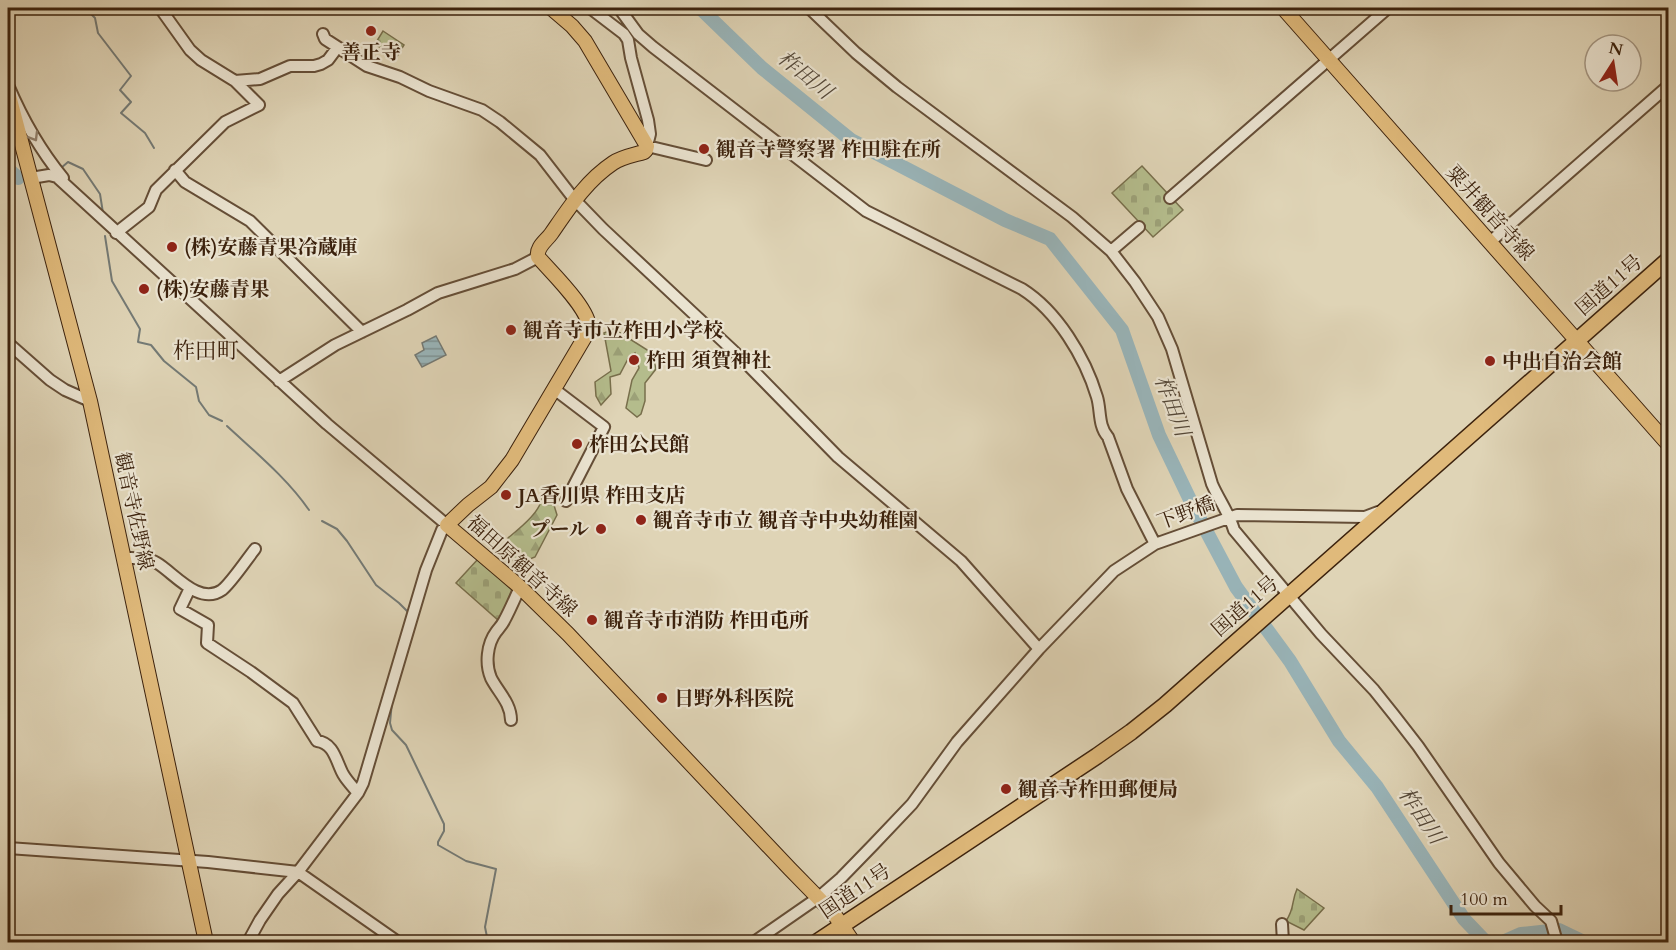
<svg xmlns="http://www.w3.org/2000/svg" width="1676" height="950" font-family="Cardo,'Noto Serif JP',serif">
<defs>
<pattern id="forest-firs" width="22" height="20" patternUnits="userSpaceOnUse" patternTransform="scale(1.5)"><rect width="22" height="20" fill="#b4bc8c"/><path d="M5 1l3.5 6h-7zM16 11l3.5 6h-7z" fill="#9ca178"/></pattern>
<pattern id="cemetery-stones" width="16" height="16" patternUnits="userSpaceOnUse" patternTransform="scale(1.5)"><rect width="16" height="16" fill="#b4bc8c"/><path d="M2 7V4a2 2 0 0 1 4 0v3zM10 15v-3a2 2 0 0 1 4 0v3z" fill="#9ca178"/></pattern>
<pattern id="water-rules" width="6" height="5" patternUnits="userSpaceOnUse" patternTransform="scale(1.5)"><rect width="6" height="5" fill="#99b5ba"/><path d="M0 2.5h6" fill="none" stroke="#7e9396"/></pattern>
</defs>
<rect width="100%" height="100%" fill="#dfd4b6"/>
<filter id="stains"><feTurbulence type="fractalNoise" baseFrequency=".00333" numOctaves="4"/><feColorMatrix values="0 0 0 0 .2 0 0 0 0 .09 0 0 0 0 .02 0 0 0 .5 -.17"/></filter>
<radialGradient id="worn" r=".72"><stop offset=".6" stop-color="#630" stop-opacity="0"/><stop offset="1" stop-color="#630" stop-opacity=".3"/></radialGradient>
<path fill="url(#forest-firs)" stroke="#786f4c" stroke-width="1.5" d="M614,329L652,353L656,369L645,383V401L641,414L637,417L626,408L632,380L639,368L635,353L629,357L620,374L610,377L611,394L601,405L596,396L595,382L611,371L604,333Z
M549,489L557,515L535,557L517,564L508,555V538C520,528 542,511 542,496Z"/>
<path fill="url(#cemetery-stones)" stroke="#786f4c" stroke-width="1.5" d="M383,31L404,45L396,58L375,44Z
M1142,166L1183,210L1153,237L1112,193Z
M478,559L514,592L498,620L456,583Z
M1297,889L1324,908L1304,930L1286,921C1295,908 1291,902 1297,889Z"/>
<path fill="url(#water-rules)" stroke="#747a75" stroke-width="1.5" d="M436,336L446,355L422,367L415,355L424,350L422,343Z"/>
<g fill="none" stroke-linecap="round" stroke-linejoin="round">
<path stroke="#747a75" stroke-width="2" d="M85,8L95,18L98,33L131,76L120,90L131,102L121,113L145,133L154,148
M61,168L68,162L83,169L100,194L103,213
M105,236L112,281L140,329L138,342L151,345L164,361L196,387L199,401L209,415L222,421
M227,426C255,452 287,478 309,510
M322,521L337,529L347,541L376,585L399,603L409,613
M397,686L414,630
M392,702L390,723L392,730L406,745L444,824V831L438,842V845L466,861L496,869L485,927L488,942"/>
<path stroke="#99b5ba" stroke-width="14" d="M700,8L762,68L851,140L1005,220L1050,239L1122,330L1159,435L1193,506L1236,587L1290,661L1339,741L1377,787L1464,919L1486,942
M8,169L18,178
M1503,942L1521,934L1559,930L1584,942"/>
<defs>
<path id="minor" d="M590,8L624,34L628,40L631,58L648,120L650,134L647,146L706,160
M619,8L638,34L653,47L866,211L1022,289C1057,311 1085,357 1097,397C1101,410 1098,426 1108,437L1127,489L1155,544
M809,8L856,53L897,87L1072,217L1111,251L1135,282L1158,317L1172,349L1212,484C1219,500 1229,513 1234,530L1321,634L1374,690L1394,715L1418,746L1499,863L1535,906L1551,921L1557,942
M323,34L325,39L367,66L400,77L429,91L482,110L500,122L540,155L574,199L603,229L741,358L838,457L961,561L1039,649
M235,81L260,79L290,66H314L321,64L328,60L337,48
M8,85C22,118 40,150 63,178
M175,170L185,182L250,221L362,332
M31,178L49,175L57,177L327,424L447,525L442,530L426,570L363,783L358,793L298,872L278,894L260,920L248,942
M1170,198L1388,8
M116,233L149,207L156,190L225,122L259,105L235,81L201,60L190,50L160,8
M1490,242L1668,86
M1111,251L1139,227
M8,343L50,380L65,390L90,401
M279,381L335,345L407,310L438,293L515,269L538,257
M554,389L604,427L566,501
M124,558C135,558 147,557 157,563C174,573 199,606 222,590C231,583 247,559 255,549
M190,588L180,609L208,625L207,643L251,672L293,703L317,741C334,743 336,761 343,774C347,781 353,787 358,793
M511,720C511,703 498,692 491,678C485,664 487,644 496,632C499,628 502,625 504,621C510,610 515,598 520,587
M8,848L208,862L298,872L398,942
M1282,924L1283,942
M754,942L819,897L841,878L874,844L912,804L957,742L1039,649L1114,571L1155,544L1237,515L1365,517L1378,512"/>
<path id="major" d="M551,8L572,26L585,41L647,146L646,150L644,152C634,155 622,157 613,163C586,181 569,208 551,234C546,241 536,247 538,257C551,272 592,311 589,330L512,460L491,487L468,505L447,525L520,587L568,634L790,869L834,914L853,942
M1283,8L1668,444
M8,92L90,401L206,942"/>
<path id="highway" d="M817,942L1097,756L1131,732L1165,705L1668,260"/>
</defs>
<use href="#minor" stroke="#654e37" stroke-width="14"/>
<use href="#major" stroke="#3c220d" stroke-width="16"/>
<use href="#highway" stroke="#3c220d" stroke-width="18"/>
<use href="#minor" stroke="#eae3d0" stroke-width="10"/>
<use href="#major" stroke="#e0ba7b" stroke-width="14"/>
<use href="#highway" stroke="#e0ba7b" stroke-width="15"/>
</g>
<defs><path id="oneway-chevron" d="M-2-3.5L2.5 0L-2 3.5" fill="none" stroke-width="1.6" stroke-linecap="round" stroke-linejoin="round" transform="scale(1.5)"/></defs>
<use stroke="#93826e" href="#oneway-chevron" transform="translate(34 137) rotate(59)"/>
<g fill="#8f2418" stroke="#eae3d0" stroke-width="2">
<circle cx="371" cy="31" r="6"/>
<circle cx="704" cy="149" r="6"/>
<circle cx="172" cy="247" r="6"/>
<circle cx="144" cy="289" r="6"/>
<circle cx="511" cy="330" r="6"/>
<circle cx="634" cy="360" r="6"/>
<circle cx="1490" cy="361" r="6"/>
<circle cx="577" cy="444" r="6"/>
<circle cx="506" cy="495" r="6"/>
<circle cx="641" cy="520" r="6"/>
<circle cx="601" cy="529" r="6"/>
<circle cx="592" cy="620" r="6"/>
<circle cx="662" cy="698" r="6"/>
<circle cx="1006" cy="789" r="6"/>
</g>
<g text-anchor="middle" dominant-baseline="central" stroke-width="4.5" stroke-linejoin="round" paint-order="stroke">
<g font-size="20" font-weight="bold" fill="#3c220d" stroke="#eae3d0" text-anchor="start">
<text x="371" y="52" text-anchor="middle">善正寺</text>
<text x="716" y="149">観音寺警察署 柞田駐在所</text>
<text x="184" y="247">(株)安藤青果冷蔵庫</text>
<text x="156" y="289">(株)安藤青果</text>
<text x="523" y="330">観音寺市立柞田小学校</text>
<text x="646" y="360">柞田 須賀神社</text>
<text x="1502" y="361">中出自治会館</text>
<text x="589" y="444">柞田公民館</text>
<text x="518" y="495">JA香川県 柞田支店</text>
<text x="653" y="520">観音寺市立 観音寺中央幼稚園</text>
<text x="589" y="529" text-anchor="end">プール</text>
<text x="604" y="620">観音寺市消防 柞田屯所</text>
<text x="674" y="698">日野外科医院</text>
<text x="1018" y="789">観音寺柞田郵便局</text>
</g>
<g font-size="20" fill="#3c220d" stroke="#eae3d0">
<text transform="translate(1490 213) rotate(48)">粟井観音寺線</text>
<text transform="translate(1609 285) rotate(-41)">国道11号</text>
<text transform="translate(134 511) rotate(78)">観音寺佐野線</text>
<text transform="translate(1186 513) rotate(-20)">下野橋</text>
<text transform="translate(522 566) rotate(42)">福田原観音寺線</text>
<text transform="translate(1245 606) rotate(-41)">国道11号</text>
<text transform="translate(855 891) rotate(-34)">国道11号</text>
</g>
<g font-size="21" font-style="italic" fill="#534738" stroke="#eae3d0">
<text transform="translate(805 75) rotate(39)">柞田川</text>
<text transform="translate(1172 406) rotate(69)">柞田川</text>
<text transform="translate(1421 816) rotate(56)">柞田川</text>
</g>
<g font-size="22" fill="#3c220d" stroke="#eae3d0">
<text x="206" y="351">柞田町</text>
</g>
</g>
<rect width="1676" height="950" fill="none" stroke="#dfd4b6" stroke-width="30"/>
<rect x="9" y="9" width="1658" height="932" fill="none" stroke="#3c220d" stroke-width="3"/>
<rect x="15" y="15" width="1646" height="920" fill="none" stroke="#3c220d" stroke-width="1.5"/>
<g transform="translate(1613 63) rotate(12)"><circle r="28" fill="#eae3d0" stroke="#a49682" stroke-width="1.5"/>
<path d="M0-4.5L10 22L0 15L-10 22Z" fill="#8f2418"/>
<text y="-9" font-size="16" font-weight="bold" text-anchor="middle" fill="#3c220d">N</text>
</g>
<path d="M1451 905v9h110v-9" fill="none" stroke="#3c220d" stroke-width="3"/>
<text x="1460" y="905" font-size="18" fill="#3c220d" stroke="#eae3d0" stroke-width="4.5" paint-order="stroke">100 m</text>
<rect width="100%" height="100%" filter="url(#stains)"/>
<rect width="100%" height="100%" fill="url(#worn)"/>
</svg>
